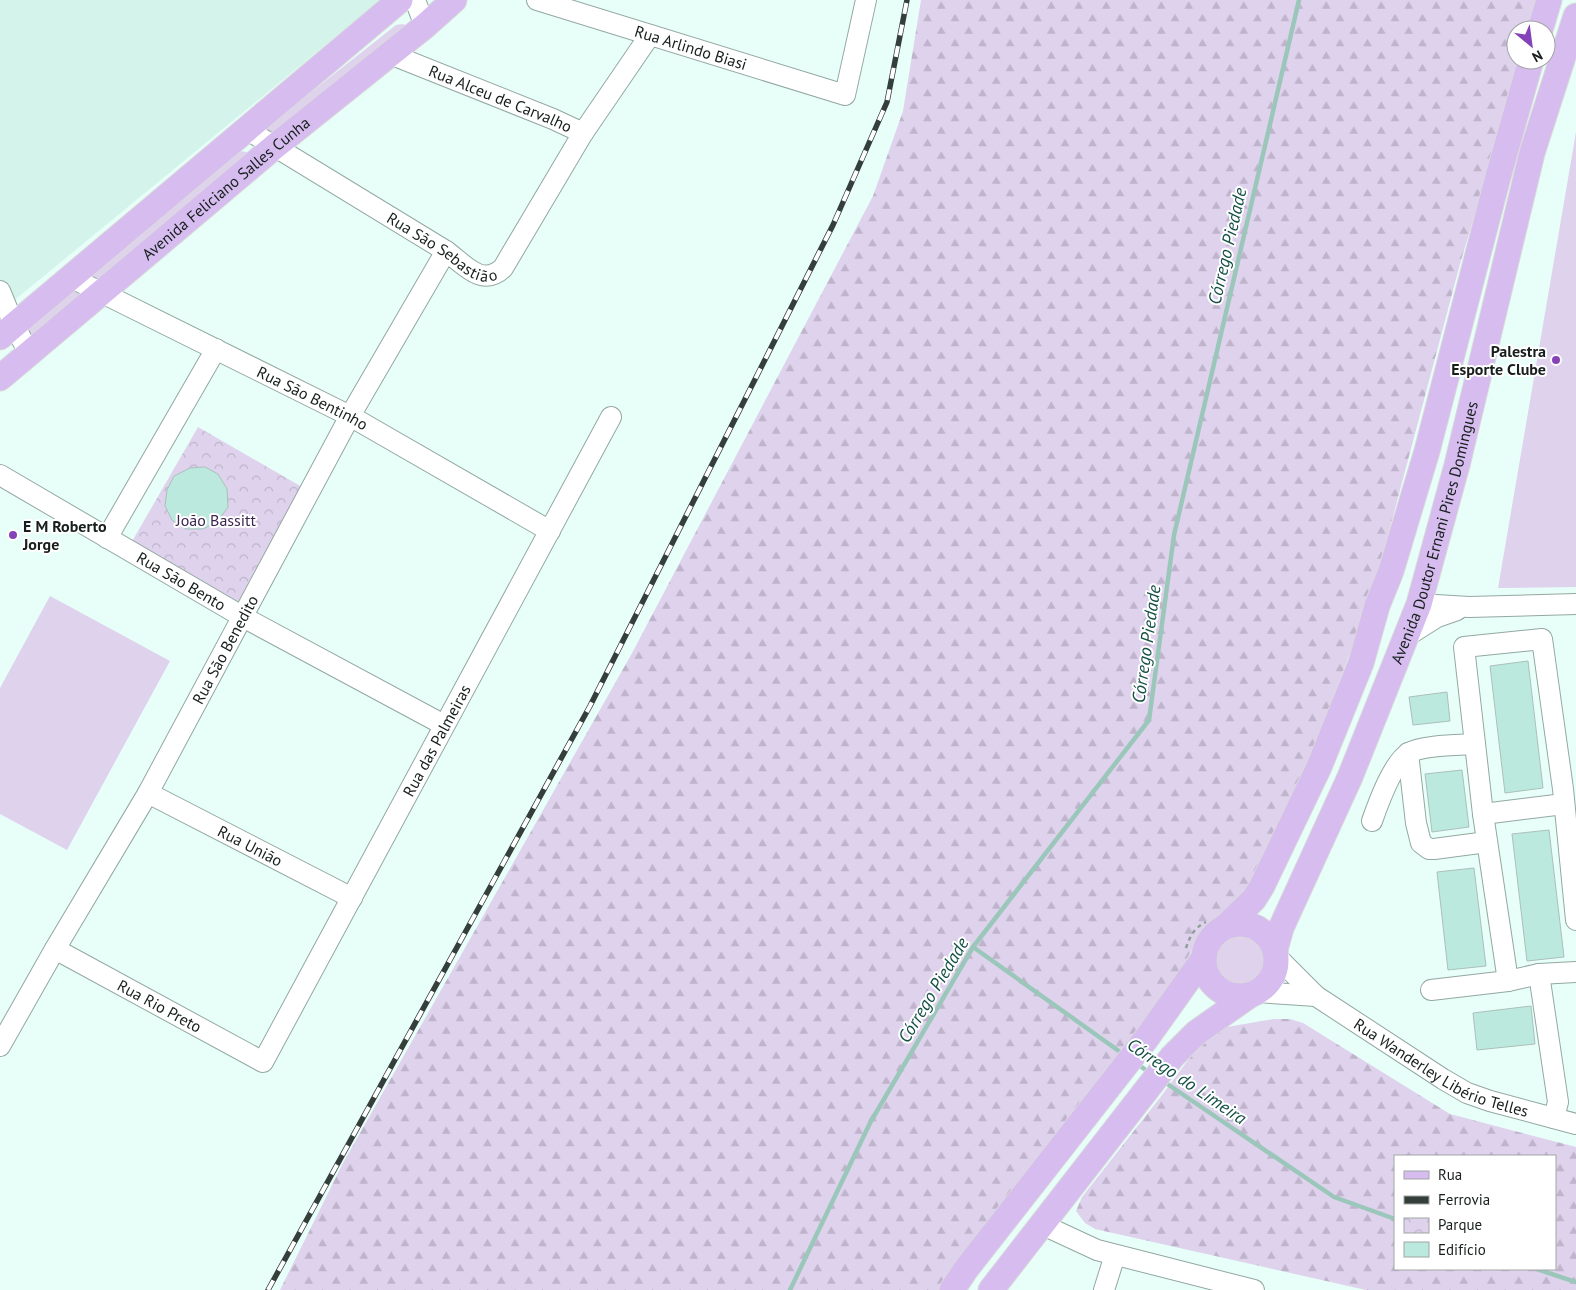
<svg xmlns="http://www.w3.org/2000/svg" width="1576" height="1290" font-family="'PT Sans',sans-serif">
<defs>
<pattern id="forest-firs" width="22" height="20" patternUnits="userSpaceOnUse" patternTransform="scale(1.25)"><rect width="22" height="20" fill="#dfd2ed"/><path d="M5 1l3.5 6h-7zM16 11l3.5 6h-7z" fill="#bfb4cb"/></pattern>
<pattern id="park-crowns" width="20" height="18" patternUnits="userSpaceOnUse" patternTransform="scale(1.25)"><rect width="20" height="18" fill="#dfd2ed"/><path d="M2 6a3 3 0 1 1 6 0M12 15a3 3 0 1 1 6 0" fill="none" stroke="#bfb4cb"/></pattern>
</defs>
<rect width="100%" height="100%" fill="#e8fef8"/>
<path fill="#d4f4eb" d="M0,0H380L0,312Z"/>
<path fill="#dfd2ed" d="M403,24L407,27L268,136L267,127L396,25Z
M1576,132V587L1498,588Z
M240,151L246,152L250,156L116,276L94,281L93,274Z
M76,290L82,293L31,339L24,330Z
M50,596L170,661L67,850L0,814V688Z
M1208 960a32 32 0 1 1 64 0a32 32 0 1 1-64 0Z"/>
<path fill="url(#forest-firs)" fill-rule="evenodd" d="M921,0H1539L1530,30H1516V60H1521L1460,264L1374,588L1312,756L1246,890L1196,943L1154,1016L940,1290H280L343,1163L631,655L873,196L903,111Z
M1274,1019H1290L1303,1023L1450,1114L1576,1147V1290H1366L1095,1229L1085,1223L1076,1211L1082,1197L1162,1095L1200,1044L1221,1028ZM1395,1156H1555V1269H1395Z"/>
<path fill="url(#park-crowns)" d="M198,427L302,487L240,609L130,545Z"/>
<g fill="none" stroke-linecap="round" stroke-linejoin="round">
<path stroke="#9bc7bb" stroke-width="4.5" d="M973,947L1123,1054
M1136,1063L1150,1073
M1163,1081L1334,1197L1395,1219
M1537,1269L1576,1282
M790,1290L870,1123L973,947L1149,720L1174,535L1299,0"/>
</g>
<path fill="#bce9dd" stroke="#abc0ba" d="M205,467L218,474L227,489L228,507L218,521L203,529H186L172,520L165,506L167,490L174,476L190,468Z
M1528,661L1543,788L1505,793L1490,666Z
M1447,692L1450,721L1413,725L1409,697Z
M1462,770L1469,827L1432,832L1425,774Z
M1549,830L1564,957L1527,961L1512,834Z
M1474,868L1486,966L1448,970L1437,872Z
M1531,1006L1535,1044L1477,1050L1473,1013Z"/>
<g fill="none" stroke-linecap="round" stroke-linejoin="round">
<defs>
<g id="minor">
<path d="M415,0L425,26"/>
<path id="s1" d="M537,0L845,95L866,0"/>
<path id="s2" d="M390,54L553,119L583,133L650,35"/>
<path id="s3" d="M246,129L446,251C464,264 482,288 503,268L583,133"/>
<path id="s4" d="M70,277L350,416L550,531"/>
<path d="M0,291L14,325L29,353"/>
<path id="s5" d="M0,475L243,617L444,725"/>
<path d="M107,538L216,349"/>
<path d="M1419,604L1469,607L1576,604"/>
<path d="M1407,636L1437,617L1457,610"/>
<path d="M1408,753L1416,823L1421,843L1429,849H1434L1487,842"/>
<path id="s6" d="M148,793L352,898"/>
<path d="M1483,814L1564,804"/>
<path d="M1372,821C1378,804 1393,762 1409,753C1421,745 1460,745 1475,744"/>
<path id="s7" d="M55,949L263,1062L611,417"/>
<path id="s8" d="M1276,956L1316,996L1443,1079L1467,1093L1490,1101L1576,1124"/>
<path d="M1539,974L1558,1102L1554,1118"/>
<path d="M1508,981L1483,814L1464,647L1542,639L1563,789L1576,920"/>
<path d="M1431,990L1508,981L1539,974L1576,972"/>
<path d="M1257,992L1316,996"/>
<path id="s9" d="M0,1046L55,949L148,793L350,416L446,251"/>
<path d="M1043,1225L1097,1250L1254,1290"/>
<path d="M1104,1290L1115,1255"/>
</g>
<g id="major">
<path d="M1540,30L1549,0"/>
<path d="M0,337L400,0"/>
<path id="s10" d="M0,378L274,147L425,26L454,0"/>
<circle cx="1240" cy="960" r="36"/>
<path d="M1225,927L1254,899L1262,886L1319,767L1361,663L1377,606L1391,571L1427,451L1498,177L1531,60"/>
<path id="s11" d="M1275,950L1281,928L1350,777L1419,604L1457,465L1532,153L1576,16"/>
<path d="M952,1290L966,1269L1146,1039L1203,959"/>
<path d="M991,1290L1172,1057L1196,1033L1250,995"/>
</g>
</defs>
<use href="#minor" stroke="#93a8a2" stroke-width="22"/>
<use href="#major" stroke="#dadbdb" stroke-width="27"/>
<path stroke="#8f9f9b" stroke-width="2.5" stroke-dasharray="4 4" stroke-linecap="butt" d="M1186,948C1190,936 1194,928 1206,922"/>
<use href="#minor" stroke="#fff" stroke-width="20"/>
<use href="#major" stroke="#d6bcef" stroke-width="25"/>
<defs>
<path id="rail" d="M268,1290L590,706L833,225L887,102L907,0"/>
</defs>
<use href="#rail" stroke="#343e3b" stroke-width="5.5"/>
<use href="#rail" stroke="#fff" stroke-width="4" stroke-dasharray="11" stroke-linecap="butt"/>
</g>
<g fill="#8443b8" stroke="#fff" stroke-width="2">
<circle cx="1556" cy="360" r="5"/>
<circle cx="13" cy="535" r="5"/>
</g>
<g text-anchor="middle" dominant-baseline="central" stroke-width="4" stroke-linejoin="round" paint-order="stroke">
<g font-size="16" fill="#171f1d" stroke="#fff">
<text stroke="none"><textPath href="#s1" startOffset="161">Rua Arlindo Biasi</textPath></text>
<text stroke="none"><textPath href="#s2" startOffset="119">Rua Alceu de Carvalho</textPath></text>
<text stroke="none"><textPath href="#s10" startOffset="295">Avenida Feliciano Salles Cunha</textPath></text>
<text stroke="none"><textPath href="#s3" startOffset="230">Rua São Sebastião</textPath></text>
<text stroke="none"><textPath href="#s4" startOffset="271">Rua São Bentinho</textPath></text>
<text stroke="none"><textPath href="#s11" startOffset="448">Avenida Doutor Ernani Pires Domingues</textPath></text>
<text stroke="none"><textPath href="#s5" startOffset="210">Rua São Bento</textPath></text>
<text stroke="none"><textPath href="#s9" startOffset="456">Rua São Benedito</textPath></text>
<text stroke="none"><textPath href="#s7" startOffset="602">Rua das Palmeiras</textPath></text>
<text stroke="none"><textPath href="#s6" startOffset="115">Rua União</textPath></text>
<text stroke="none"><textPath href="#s7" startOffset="119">Rua Rio Preto</textPath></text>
<text stroke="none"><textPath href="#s8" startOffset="202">Rua Wanderley Libério Telles</textPath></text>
</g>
<g font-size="16" font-weight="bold" fill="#171f1d" stroke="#fff" text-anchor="end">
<text x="1546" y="351">Palestra<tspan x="1546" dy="18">Esporte Clube</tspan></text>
<text x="23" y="526" text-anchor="start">E M Roberto<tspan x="23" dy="18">Jorge</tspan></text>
</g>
<g font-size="16" fill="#3c2551" stroke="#fff">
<text x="216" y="520">João Bassitt</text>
</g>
<g font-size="18" font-style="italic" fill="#135044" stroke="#fff">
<text transform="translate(1227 246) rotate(-77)">Córrego Piedade</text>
<text transform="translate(1146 644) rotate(-82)">Córrego Piedade</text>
<text transform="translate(933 990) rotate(-59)">Córrego Piedade</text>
<text transform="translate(1187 1081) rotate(34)">Córrego do Limeira</text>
</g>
</g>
<rect x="1394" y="1155" width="162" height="115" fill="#ffffff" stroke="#a2a5a5"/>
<rect x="1404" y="1171" width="25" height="8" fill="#d6bcef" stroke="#a2a5a5"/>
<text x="1438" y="1180" font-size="15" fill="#171f1d">Rua</text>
<rect x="1404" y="1196" width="25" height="8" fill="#343e3b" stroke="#a2a5a5"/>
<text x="1438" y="1205" font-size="15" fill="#171f1d">Ferrovia</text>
<rect x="1404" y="1218" width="25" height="15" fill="url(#park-crowns)" stroke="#a2a5a5"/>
<text x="1438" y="1230" font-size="15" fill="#171f1d">Parque</text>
<rect x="1404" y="1242" width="25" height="15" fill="#bce9dd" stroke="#a2a5a5"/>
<text x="1438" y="1255" font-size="15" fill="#171f1d">Edifício</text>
<g transform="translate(1531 45) rotate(151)"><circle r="24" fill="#ffffff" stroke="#a2a5a5"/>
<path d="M0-4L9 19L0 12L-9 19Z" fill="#8443b8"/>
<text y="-8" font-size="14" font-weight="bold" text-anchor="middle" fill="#171f1d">N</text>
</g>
</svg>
